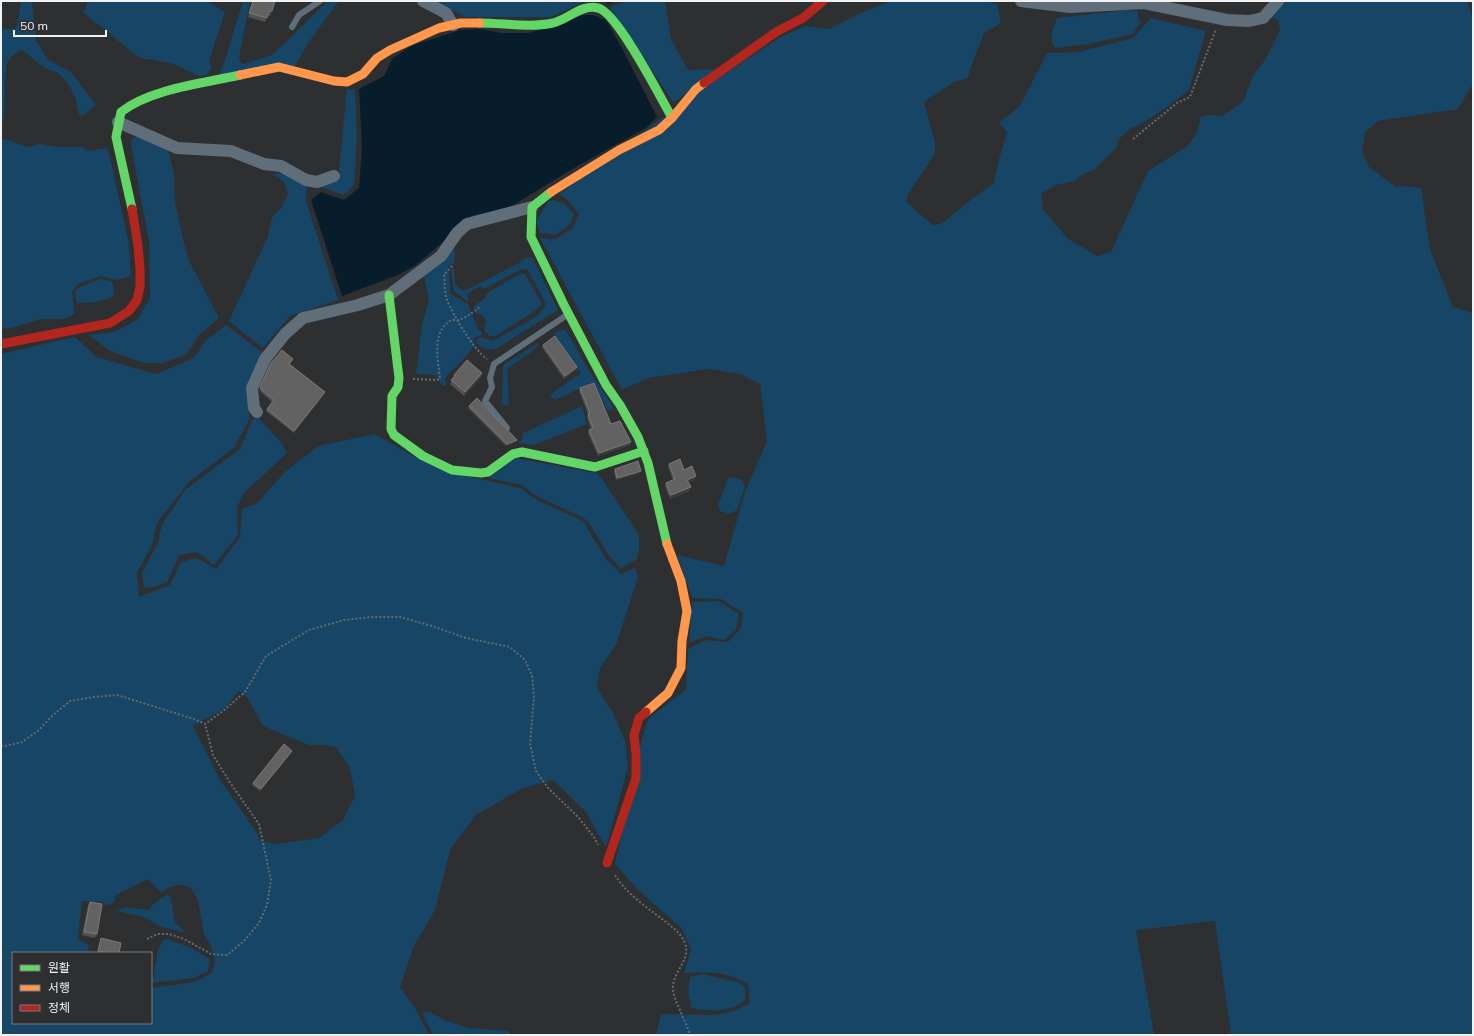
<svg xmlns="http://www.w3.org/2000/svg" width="1474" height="1036" font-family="Mulish,'Noto Sans KR',sans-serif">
<rect width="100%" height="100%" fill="#2e2f30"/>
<path fill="#164565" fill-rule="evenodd" d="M21,1H32L36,40L48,60L71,72L96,105L84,115L79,116L76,100L68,83L58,73L45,68L22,50C16,52 12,55 8,61C3,71 7,107 3,122H1V37L3,29H14L17,26Z
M87,1H207L225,12L209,61L212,67L206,75L199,76L171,63L140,58L129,50L102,27L94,22L83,12L86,8Z
M243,1H250L239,58L241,63L244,64L272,55L328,1H339L308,43L295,66L219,75L225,60Z
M435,1H586L551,17H465Z
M627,1H665L671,39L688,70L716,69L678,100L673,102L610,8L612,6Z
M890,1H982L997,4L1001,23L984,33L971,67L968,78L954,82L924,102L935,142V154L908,194L906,202L933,225L941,224L972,199L994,183L999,159L1007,132L999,123L1020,106L1047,53L1079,52L1133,38L1151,18L1206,31L1189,90L1167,107L1138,126L1132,127L1118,140L1117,147L1094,170L1083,174L1075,181L1056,185L1041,194L1043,209L1067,238L1097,256L1111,252L1148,171L1186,147L1196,135L1201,117L1208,115L1223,116L1243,101L1253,76L1265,60L1280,31L1278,20L1269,16L1285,1H1467L1473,19V84L1458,109L1378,121L1365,132L1362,152L1369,167L1396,187L1408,186L1421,188L1430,249L1453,307L1473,313V1035H1231L1215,921L1136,930L1154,1035H656L661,1014L714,1015L734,1011L750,1003L748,984C729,972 706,971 684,973L691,949L682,929L638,890L615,864L642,738L648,719L686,689L688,649L706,640L728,642L741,628L743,613L721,599L692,598L677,555L724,566L745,492L767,441L760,384L740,374L708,369L648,378L622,390L540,238L555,239L573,228L579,214L567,200L559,194L699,91L779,38L805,26L829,29L859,14Z
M1126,10L1137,11L1140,23L1133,34L1088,44L1056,48C1047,41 1054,27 1057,18Z
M347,89L355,90L357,135L354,184L349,191L343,195L319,186L335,180L340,173L339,169Z
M138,137L166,149L169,153L174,176L175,203L188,259L219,318L199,335L187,354L163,363H144L110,351L89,335L115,332L138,319L150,298L149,241L131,145L132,138Z
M1,138L28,147L40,144L57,147H82L88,151L108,148L129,244L131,276L117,280L101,276L78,284L72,292L75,314L64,319H42L11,328L1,329Z
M281,173L307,184L306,201L338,300L290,316L263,348L229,321L268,236L272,217L282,207L288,194L284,182L272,174Z
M553,200L564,203L574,214L570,224L556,235L540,233L536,221L548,202Z
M454,244L455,262L448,267L451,294L468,304L478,329L483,334L473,339L475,344L470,352L445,378L446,385L442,386L436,375L416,374L422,325L429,300L423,272Z
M532,257L558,310L499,347C489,352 484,349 476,343L477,339L481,337L493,341L539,315L546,304L528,270L522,269L484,289L481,286L467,294L469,300L467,301L454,291L451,270L454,267L455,283L461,290H466L519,263L525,258Z
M521,273L525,274L542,304L535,311L495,336H490L484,331L486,320L482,315L476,313L474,306L485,298L487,293Z
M100,279L112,281L115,295C103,302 90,303 77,303L75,292L80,287Z
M226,325L263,353L248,381L249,420L234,448L189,482L157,523L152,545L137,573L139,597L170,585L181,562L197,558L216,569L240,537L242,509L256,504L285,472L318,446L375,434L408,453L448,472L520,488L537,500L583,521L606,559L621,574L635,568L638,577L616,645L600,668L597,688L613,713L625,741L628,767L606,847L585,811L553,780L523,788L476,815L450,850L435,910L413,948L400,987L415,1008L429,1035H1V354L75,337L97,357L156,374L194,358L205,341ZM239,691L247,697L263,726L309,745H324L336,747L350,768L355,796L343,820L319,838L277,844L259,840L257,833L219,778L193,726L224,709ZM148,879L161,893C173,885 176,883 190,887L198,900L204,935L210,944L215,960L212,973L195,982L151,988V1023H13V953H89L88,944L78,939L82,901L103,902L106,906L114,902L116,895Z
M565,329L588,369L611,403L613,409L608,411L593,382L555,400L550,396L555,391L581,373L554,333Z
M538,343V345L532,352L512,365L507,370L509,404L506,406L502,404L503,365Z
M582,406L587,424L534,445L519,443L523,438V433Z
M258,417L280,441L287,453L244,493L237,507L238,535L215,564L213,565L205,557L196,552L179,555L167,582L154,587L144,588L142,572L158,543L162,524L186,489L240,449L252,420Z
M515,458L596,473L602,479L639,535V550L637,559L621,569L609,556L589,523L584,518L538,497L522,485L489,478Z
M729,477L741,479L745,487L737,510L730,514L720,511L718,505Z
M718,601L739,614L736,630L724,640L706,636L689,643L692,602Z
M168,894L171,898L175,923L187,933L161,927L144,917L116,911L125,907L149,910L153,904Z
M168,939L191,948L210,959L208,971L194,978L152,983L158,950L163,940Z
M702,974L738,982L745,987V1000C725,1014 714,1011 691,1008L688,991L690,977Z
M424,1012H430L447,1021L469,1028L509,1031L512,1035H433L423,1015Z"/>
<path fill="#081d2c" d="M582,15H593L606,20L623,50L657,117L646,128L572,169L510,207L472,216L456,225L450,236L416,265L398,275L342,296L311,200L321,192L344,200L359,188L362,147L359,89L384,76L392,59L411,46L460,30L481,29L501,33H529Z"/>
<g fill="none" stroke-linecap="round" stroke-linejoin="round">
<path stroke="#081d2c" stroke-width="3.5" d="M608,2L611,1"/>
<path stroke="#636b72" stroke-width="2" stroke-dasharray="2 2" stroke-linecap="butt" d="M1133,139L1177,103L1190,97L1216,29
M452,266L444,275C445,282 444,292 447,300C453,315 474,350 487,359
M413,379L437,380L440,378C438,360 431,330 452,320C454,320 457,320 458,320C466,318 473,312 480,307
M1,746H5L22,742L38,731L52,716L70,701L93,697L117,695L194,719L205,724L223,711L245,692L266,656L309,630L344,620L372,617H400L432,626L466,638L510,647L525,660L532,675L534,697L530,744L536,771L549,789L578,817L594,837L598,845
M615,875C626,893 645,906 662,919C671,926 680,932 685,943C691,959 674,971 673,986C672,997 680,1008 683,1018C686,1023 688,1029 690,1035
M147,939L157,934H169L184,939L211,954L227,955L244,941L259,923L267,905L271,880L259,824L231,784L213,755L205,724"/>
<path stroke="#606e7a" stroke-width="6" d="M292,27L299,15L320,1
M507,428L485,401L492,387L490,378L494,364L567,315"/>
<path stroke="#606e7a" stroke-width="12" d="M423,1L446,13L453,25
M1021,1L1070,7L1144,3L1227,20L1249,21L1263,18L1278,1
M118,122L177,148L231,151L264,164L281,166L306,180L317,182L334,176
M257,412L254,408L252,388L265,359L285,334L303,318L358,305L389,295L441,256L457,233L467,224L532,207"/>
<path stroke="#63d668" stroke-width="9" d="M480,23C504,23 530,28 553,23C569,19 581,4 598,8C617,12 661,98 672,118
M551,192L532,207L531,237L564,305L606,385L620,405L638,437L648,463L667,544
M132,209L116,137L121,112C150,89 204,83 240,75
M389,295L399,378L398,387L392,396L391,429L394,435L423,456L452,470L481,473L488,472L513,454L522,452L595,467L644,451"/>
<path stroke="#ff974d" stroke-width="9" d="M240,75L279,67L334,81L347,82L363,74L377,58L390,50L439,28L461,23H480
M551,192L619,150L659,130L672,118L696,89L704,83
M646,712L668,693L681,668L682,641L687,611L681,581L667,544"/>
<path stroke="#b3261e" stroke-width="9" d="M704,83L776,32L803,18L823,1
M1,344L110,323L129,311L137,300L140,287V269L138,246L132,209
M607,863L636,778V754L634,735L639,718L646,712"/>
</g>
<path fill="#515151" d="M253,1H275L270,16L267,15L265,22L248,17Z
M543,345L577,370L564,379L542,347Z
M292,361L290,364L325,392L324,394L294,433L266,411L267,409L272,402L260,391V389L271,363Z
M482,373L481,377L464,396L450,384L454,375Z
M580,388L611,424L630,445L598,456L588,433L589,430L591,429L587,417L588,414L579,391Z
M469,406L517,440L516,442L506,446L468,408Z
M669,464L684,470L695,480L688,482L691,487L689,491L670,499L665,486L666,483L673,480L668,467Z
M615,469L640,473L616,480L614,471Z
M292,751L291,753L260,791L252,785L253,783Z
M90,902L97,934L95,938L82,935L88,905Z
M101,938L119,953H97Z"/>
<path fill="#3c3c3d" d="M577,367V370L564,379L565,376Z
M482,373L481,377L464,396L465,392Z
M325,392L324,394L294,433V431Z
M517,440L516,442L506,446L507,444Z
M631,442L630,445L598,456L599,453Z
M641,471L640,473L616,480L617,478Z
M696,476L695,480L686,483L687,480Z
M691,487L689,491L670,499L671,495Z
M292,751L291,753L260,791L261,789Z"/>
<path fill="#626263" stroke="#797979" d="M253,1H275L272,11H269L267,18L249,13Z
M555,336L577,367L565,376L543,345Z
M282,350L293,359L289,364L325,392L294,431L267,409L274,400L261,389L260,387L271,363Z
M467,360L482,373L465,392L451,380L455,376L454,375Z
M594,383L611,424L620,421L631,442L599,453L589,430L593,428L588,414L590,413L580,388Z
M477,398L517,440L507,444L469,406Z
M680,459L684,470L692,466L696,476L687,480L691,487L671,495L666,483L675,479L669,464Z
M638,461L641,471L617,478L615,469Z
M284,744L292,751L261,789L253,783Z
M90,902L102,904L97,934L84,932Z
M101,938L121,943L119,953H107L98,951Z"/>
<rect width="1474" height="1036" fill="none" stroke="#f1f2f3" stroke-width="4"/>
<rect x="12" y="952" width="140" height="72" fill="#2d2f31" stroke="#7b7d7f"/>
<rect x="20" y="965" width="20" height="6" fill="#63d668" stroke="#7b7d7f"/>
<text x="48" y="972" font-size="12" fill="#f1f2f3">원활</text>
<rect x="20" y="985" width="20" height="6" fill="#ff974d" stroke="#7b7d7f"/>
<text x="48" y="992" font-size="12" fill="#f1f2f3">서행</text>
<rect x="20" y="1005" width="20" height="6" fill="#b3261e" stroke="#7b7d7f"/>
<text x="48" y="1012" font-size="12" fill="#f1f2f3">정체</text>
<path d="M14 30v6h92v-6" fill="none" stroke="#f1f2f3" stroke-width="2"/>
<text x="20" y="30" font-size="12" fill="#f1f2f3" stroke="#2d2f31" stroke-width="3" paint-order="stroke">50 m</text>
</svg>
